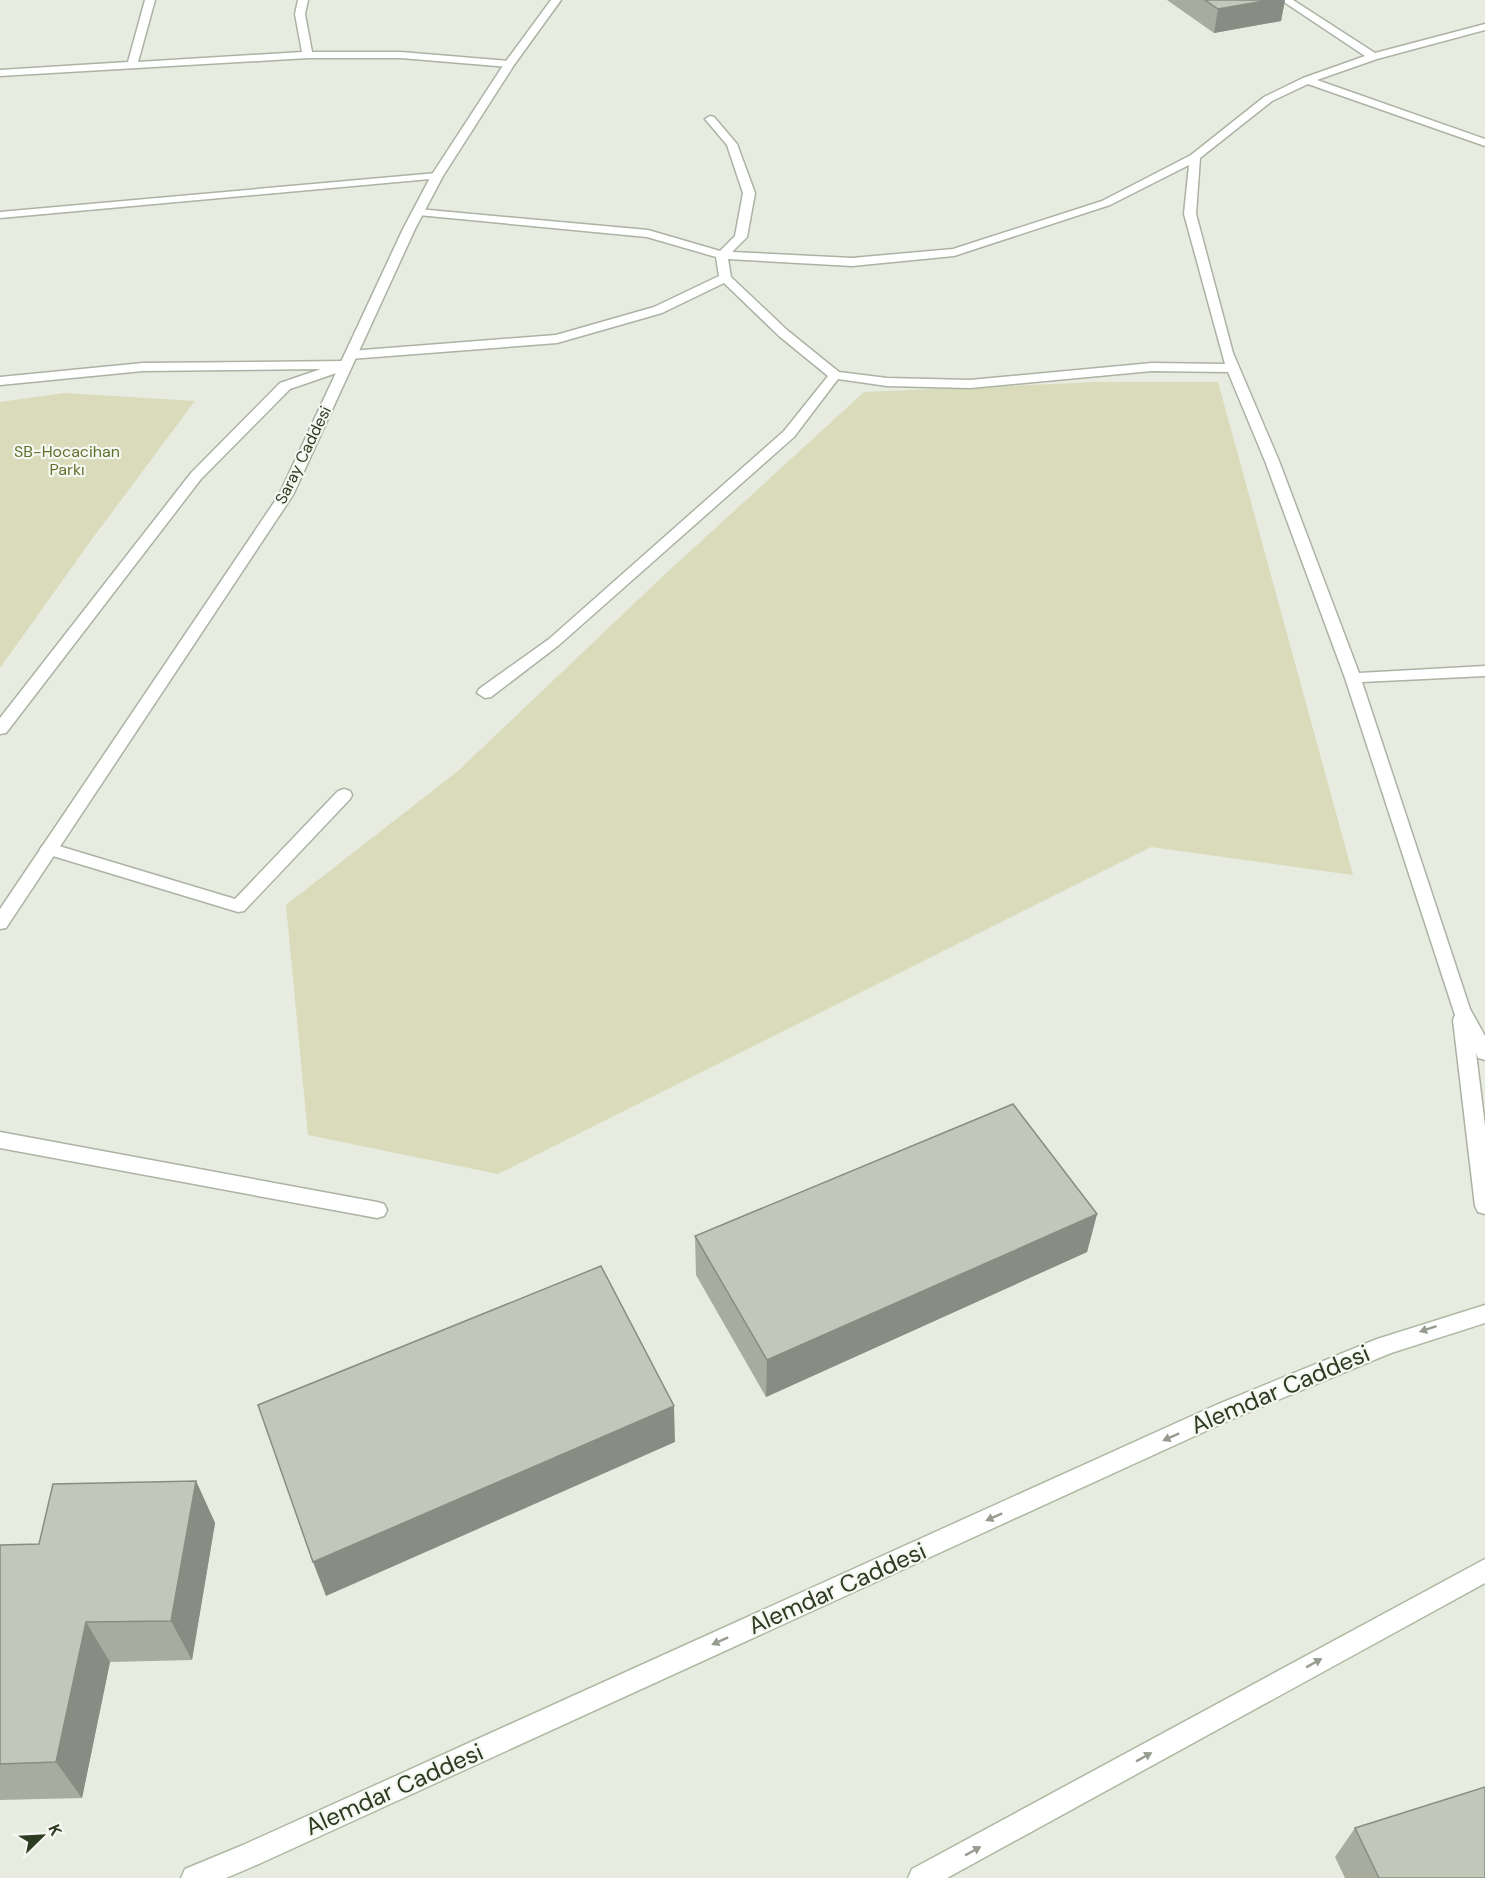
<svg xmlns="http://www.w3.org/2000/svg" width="1485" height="1878" font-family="'DM Sans',sans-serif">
<rect width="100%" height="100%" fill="#e7ebe0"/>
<path fill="#d9dbba" d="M1099,382H1218L1353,875L1151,847L498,1174L308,1135L286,905L458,771L661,578L864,392Z
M64,393L195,401L92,539L0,668V402Z"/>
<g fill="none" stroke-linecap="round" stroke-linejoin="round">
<defs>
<path id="minor" d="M145,0H155L138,62L302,52L295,14L298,0H308L305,14L312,52H401L509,61L514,64L509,67L401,58H308L0,76V70L128,62Z
M1281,0H1293L1375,53L1485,24V30L1377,59L1317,80L1485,139V146L1308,84L1272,101L1200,158L1196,214L1233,353L1279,461L1359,673L1485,666V676L1362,682L1470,1009L1485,1036V1060L1478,1058L1476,1053L1485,1126V1214L1478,1212L1475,1206L1453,1020L1455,1015L1345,678L1265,461L1228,372L1152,371L970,388L887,386L838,379L794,437L559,645L491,697L485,698L477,693L479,689L549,639L784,431L828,376L779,336L724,283L662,313L557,343L350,359L344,355L350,351L556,335L654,307L719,276L716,257L647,237L418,215L412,212L418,209L648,230L720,251L735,236L743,193L727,145L705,119L710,116L714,117L737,144L755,193L747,237L732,252L852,258L953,249L1102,201L1191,155L1264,97L1303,78L1365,56ZM1189,165L1184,214L1225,364L1152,363L970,380L887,378L839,372L787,330L731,277L728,259L852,266L954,256L1110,205Z
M437,173L441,174V178L0,218V212Z
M346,361L351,362L352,365L351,368L290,389L201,479L6,733L0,734V718L191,473L280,383L321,369L143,371L0,385V377L143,363Z
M344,789L350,791L352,795L350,799L244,911L238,912L43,853L40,849L43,845L49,843L235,899L338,791Z
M0,1132L377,1202L384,1204L387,1210L384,1216L377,1218L0,1148Z"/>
<path id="tertiary" d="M551,0H561L514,65L443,176L415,229L293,495L6,928L0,929V909L279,495L403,229L431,176L504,64Z"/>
<path id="secondary" d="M1485,1305V1323L1391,1353L1232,1419L261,1863L226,1878H181L185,1869L243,1845L1216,1405L1377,1339Z
M1485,1559V1583L947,1878H908L912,1869Z"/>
</defs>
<use href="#minor" stroke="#abb3a3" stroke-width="3"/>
<use href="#tertiary" stroke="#abb3a3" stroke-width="3"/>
<use href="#secondary" stroke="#aeb9a2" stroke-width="3"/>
<use href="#minor" fill="#fff" fill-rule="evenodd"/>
<use href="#tertiary" fill="#fff" fill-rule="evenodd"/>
<use href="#secondary" fill="#fff" fill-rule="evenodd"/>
</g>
<path fill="#a7ac9f" d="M1167,0H1285L1281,21L1214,33Z
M1097,1214L1087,1252L766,1397L696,1275L695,1236Z
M196,1481L215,1523L192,1660L110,1662L82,1798L0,1800V1545L39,1544Z
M1355,1828L1485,1878H1345L1335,1857Z"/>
<path fill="#888c82" d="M1270,0H1285L1281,21L1214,33L1218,9Z
M1097,1214L1087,1252L766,1397L767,1360Z
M674,1406L675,1442L326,1596L313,1562Z
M196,1481L215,1523L192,1660L171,1621Z
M86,1622L110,1662L82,1798L56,1762Z"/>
<path fill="#c2c8b9" stroke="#888c82" stroke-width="1.5" d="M1205,0H1270L1218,9Z
M1013,1104L1097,1214L767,1360L695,1236Z
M601,1266L674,1406L313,1562L258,1405Z
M196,1481L171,1621L86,1622L56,1762L0,1764V1545L39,1544L53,1484Z
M1485,1787V1878H1379L1355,1828Z"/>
<defs><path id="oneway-solid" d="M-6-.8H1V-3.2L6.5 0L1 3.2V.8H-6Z" transform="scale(1.5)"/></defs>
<g fill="#969d90">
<use href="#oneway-solid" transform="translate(1428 1329) rotate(162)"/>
<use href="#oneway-solid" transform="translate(1171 1437) rotate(156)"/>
<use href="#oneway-solid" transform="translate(994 1517) rotate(156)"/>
<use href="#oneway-solid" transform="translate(720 1641) rotate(156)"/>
<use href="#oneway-solid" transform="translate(1314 1663) rotate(-29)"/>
<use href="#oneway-solid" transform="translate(1144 1757) rotate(-29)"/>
<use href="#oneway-solid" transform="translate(973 1851) rotate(-29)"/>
</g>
<g text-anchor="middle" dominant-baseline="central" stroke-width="4.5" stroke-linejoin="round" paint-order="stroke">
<g font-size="16" fill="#63702d" stroke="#f5f7f1">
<text x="67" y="451">SB-Hocacihan<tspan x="67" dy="18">Parkı</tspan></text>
</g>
<g font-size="16" fill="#2d3b22" stroke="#f5f7f1">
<text transform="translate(303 455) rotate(-64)">Saray Caddesi</text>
</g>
<g font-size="24" fill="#2d3b22" stroke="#f5f7f1">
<text transform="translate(1280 1389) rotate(-23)">Alemdar Caddesi</text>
<text transform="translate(837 1588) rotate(-24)">Alemdar Caddesi</text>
<text transform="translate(394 1789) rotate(-24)">Alemdar Caddesi</text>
</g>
</g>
<g transform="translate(42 1836) rotate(66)" stroke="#f5f7f1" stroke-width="4.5" paint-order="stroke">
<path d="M0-4.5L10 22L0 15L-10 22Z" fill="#2d3b22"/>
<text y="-9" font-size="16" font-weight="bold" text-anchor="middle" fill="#2d3b22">K</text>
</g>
</svg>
